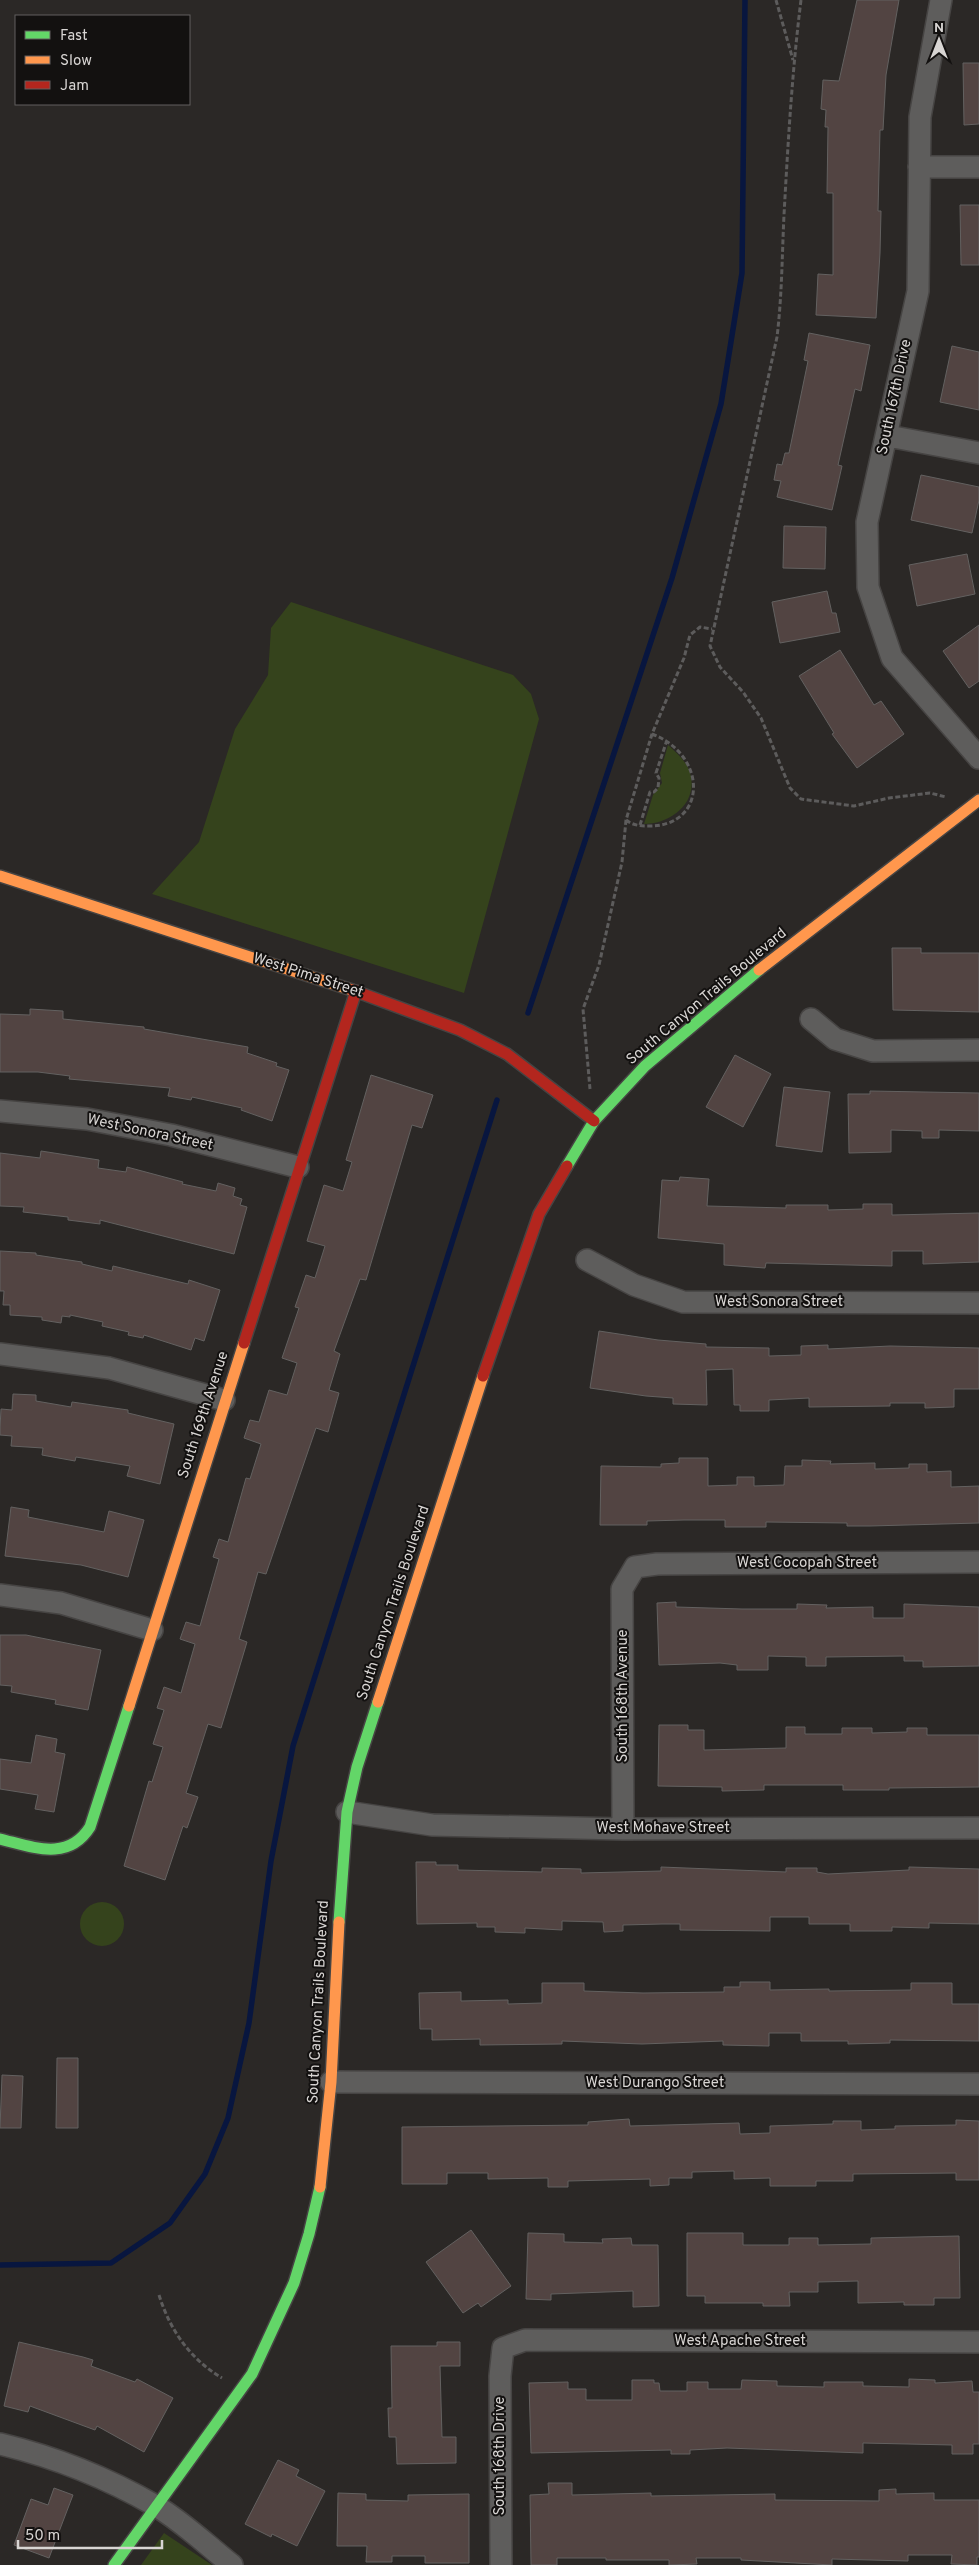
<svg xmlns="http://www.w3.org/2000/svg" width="979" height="2565" font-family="Overpass,sans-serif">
<rect width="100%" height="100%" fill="#2b2826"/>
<path fill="#35431c" d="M291,602L513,675L531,694L539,719L464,993L152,894L199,842L235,729L268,675L271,628Z
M668,745C677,753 687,762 690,773C699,803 670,824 644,824L653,795L662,783L660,773Z
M80 1924a22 22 0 1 1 44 0a22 22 0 1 1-44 0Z
M164,2533L212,2565H141Z"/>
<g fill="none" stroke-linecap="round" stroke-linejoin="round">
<path stroke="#08163f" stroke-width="5.5" d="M528,1013L672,578L721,404L742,273L745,0
M0,2265L111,2263L170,2223L205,2174L228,2118L249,2023L271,1861L293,1746L497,1100"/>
</g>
<path fill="#524442" stroke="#636160" d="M857,0H899L886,75L883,130H880L878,211H881L880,253L876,318L816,315L818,274L833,275V193H827L828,127H825L826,110L821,109L823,80L839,81Z
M963,63H979V124L964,125Z
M960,205H979V265H961Z
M809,333L870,345L861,391L855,389L838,465L842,466L832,510L777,497L781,481L774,480L777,464L782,465L785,453H789L808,361L804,360Z
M952,346L979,352V410L940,402Z
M921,475L979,487V500L972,533L911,520Z
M784,526L826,527L825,569L783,568Z
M967,554L975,594L917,606L909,565Z
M827,591L832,613H836L840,632L780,643L772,602Z
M979,625V681L969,688L943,651Z
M840,650L874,705L881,701L904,734L857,768L832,734L834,733L799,676Z
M892,948H921V953H979V1012L893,1010Z
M30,1009L63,1011V1019L144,1027V1029L248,1047L247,1053L277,1063L276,1066L289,1070L272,1121L241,1110L242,1108L192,1097L191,1100L168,1096L170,1088L69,1079L70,1076L38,1072H0V1014L30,1015Z
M735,1055L771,1074L743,1127L706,1107Z
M371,1075L433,1095L422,1128L412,1125L366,1280L360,1279L334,1351L340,1354L329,1390L339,1393L328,1432L316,1428L266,1574L258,1572L239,1639L247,1642L232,1692L221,1728L208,1724L186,1793L198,1797L187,1828L183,1826L165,1880L124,1866L149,1781L152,1782L163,1747L153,1744L164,1710L157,1708L164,1687L181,1693L195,1644L180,1639L186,1622L200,1626L219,1559L213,1557L219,1539L228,1542L246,1478L250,1479L261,1444L244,1438L250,1420L259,1422L269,1390L287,1395L297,1363L282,1358L299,1308L295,1307L306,1275L315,1278L325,1246L307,1241L324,1185L343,1191L352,1162L346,1160Z
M784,1087L830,1092L822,1152L776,1146Z
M870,1091L979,1093V1131L939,1130V1138H922V1131L891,1130V1152L849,1153L848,1094H870Z
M41,1151L99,1160L98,1168L126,1172L127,1167L183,1182L182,1184L216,1191L218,1183L235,1188L233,1196L242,1199L240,1205L247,1207L234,1254L100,1220V1224L68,1220V1217L23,1212L24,1207L0,1206V1153L40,1158Z
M680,1177L709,1179L707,1206L786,1208V1205H828V1210L863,1209V1204H892V1215L979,1213V1262L923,1264V1251H892V1266L766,1263L765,1268L724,1265V1244L658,1238L662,1180L679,1181Z
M0,1251L36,1253V1255L82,1262V1264L112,1271L113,1266L188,1284L189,1280L220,1290L204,1341L195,1338L191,1350L144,1335L143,1338L128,1335L129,1332L102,1326L103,1322L70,1315V1317L62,1316L61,1323L42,1320V1317L10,1315V1305H3L4,1291H0Z
M599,1331L658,1340L706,1344V1347L769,1348V1356L801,1355V1346L828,1345V1349L890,1346L979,1348V1389H954V1407L925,1408V1403H890V1406L809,1407V1398L769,1400V1411H740V1405H734L733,1369L706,1370L707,1405L673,1404V1398L646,1396L590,1388Z
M13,1394L36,1395V1401L71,1407L72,1402L128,1410V1413L174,1424L160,1484L127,1476L130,1466L76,1457L75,1461L42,1455L43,1448L11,1446L12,1436L0,1435V1428L1,1409L12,1410Z
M679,1458H708V1486L737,1485V1477H754V1486L784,1485L785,1466H802V1460L831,1461L830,1464L875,1463V1469L909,1468V1464H927V1472L951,1471V1487L979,1486V1523L870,1526H847V1523L766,1522V1527H725V1520H684L647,1521V1525H600L601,1466L661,1467V1464L679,1463Z
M11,1507L29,1510L28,1517L104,1532L109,1511L144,1520L128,1577L81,1565L5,1556Z
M676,1602V1607L742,1609H797V1604L827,1605L826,1608L873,1607V1618H904V1604L979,1607V1666L923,1667V1661H904V1656L826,1657V1666H806V1657L768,1656V1670H737V1665L720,1663L659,1665L657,1603Z
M0,1635H26L101,1650L88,1710L55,1704L56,1700L11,1692L12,1686L0,1685Z
M659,1725H688V1730H704V1750L786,1748V1727H805V1734H842V1728H872V1733L907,1732V1728H927V1735H979V1787L889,1788V1790H843V1785H764V1790L722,1791V1787L658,1786Z
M36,1735L57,1739L55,1752L65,1754L54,1812L35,1809L38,1795L0,1789V1759L31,1763Z
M416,1862H436V1865H458V1870L542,1872V1868L581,1869V1873L661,1871V1867L786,1872V1868H817V1872L828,1874L909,1870V1867L979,1869V1924L929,1923V1928L892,1927V1931H850V1924H809V1917H770V1931L680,1930V1924H662L623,1925V1931L604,1932L603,1922L562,1921V1930L525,1928V1933L495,1932V1927H477V1923L417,1924Z
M740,1982H770V1990L829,1989V1991L911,1990V1983H952V2004H979V2041L890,2040V2043L848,2044V2041H801V2033H769V2046L723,2045V2041L642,2044L562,2041V2044L480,2045V2039L432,2040V2029H420L419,1993L461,1992V2001L508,2000V2004L542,2003V1983H584V1991L643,1993L724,1992V1987H740Z
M57,2058H78V2128H56Z
M2,2075L23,2076L21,2128H0Z
M629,2119L630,2126L739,2123L740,2134L770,2133V2126L833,2124V2121H861V2130L895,2129V2126L956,2125V2120L979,2121V2180H956V2173L853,2174V2181H816V2186H770V2178L734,2179V2171L692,2172V2178H669V2185L650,2186V2179L568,2181V2187H548V2178L488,2179V2173H447V2184H402V2127L588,2125V2122Z
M471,2230L511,2286L481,2307L478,2303L463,2313L426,2262Z
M528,2233L564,2234V2242L603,2243L602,2239L631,2238L632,2245H658L659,2306L633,2307V2291L551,2294V2300L526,2299Z
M687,2233H743V2245H789V2238H818V2245L871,2244V2238L959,2236L960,2298H934V2305H904V2302L858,2303V2281L818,2282V2292H789L790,2306H763V2303H705V2296H687Z
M19,2342L83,2357L93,2360L91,2366L135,2382L137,2379L173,2398L144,2452L97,2426L95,2430L30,2406L28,2412L4,2406Z
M437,2342H460V2366H440L442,2437H456V2463L397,2464L396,2437H389L388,2408H392L391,2346H437Z
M909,2379L935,2380V2383L972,2381L973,2392H979V2444H973V2454H952V2445L863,2443V2453L727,2448L690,2450V2454H671V2450L531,2453L529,2383L568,2382V2389H586V2400H632V2380H654V2383H659L660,2391H687V2382H708V2389H741L742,2380L777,2381V2386L824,2387V2382H863V2386L909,2387Z
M278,2460L299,2470L296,2476L325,2491L297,2546L272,2534L271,2537L245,2524Z
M548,2483H572V2495L651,2493V2496L775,2494V2500L879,2501V2490L896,2489V2494L934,2493V2500H979V2557H977V2565L951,2564L952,2555H908V2561L832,2559V2565L741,2560V2558H696L697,2564L669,2565V2560H606V2558H557V2565H531L530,2495L549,2494Z
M54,2488L73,2495L49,2558L14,2545L31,2499L48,2505Z
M338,2493L366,2494V2500L408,2501V2495L469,2494V2563H425V2556H392V2562H366L367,2546H337Z"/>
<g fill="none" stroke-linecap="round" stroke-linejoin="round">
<defs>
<path id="street" d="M941,0L920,117L918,291L867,522L868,587L892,658L979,758
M919,167H979
M888,436L979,453
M811,1019L835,1039L873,1051L979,1050
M0,1111L87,1119L171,1135L298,1167
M587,1260L634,1285L683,1302L979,1303
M0,1354L109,1368L224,1400
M0,1595L61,1603L152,1630
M347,1812L432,1825L623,1829L979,1828
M623,1829L622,1589L635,1567L657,1564L979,1562
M331,2082L979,2084
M0,2444C55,2457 107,2478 156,2506C183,2522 208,2546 232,2565
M501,2565L500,2376L503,2348L525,2340L979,2342"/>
<path id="fast" d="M567,1166L594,1121L645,1066L759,970
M0,1839C33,1847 68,1862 90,1827L129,1706
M339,1922L347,1812L357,1767L378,1702
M114,2565L252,2374L294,2283L309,2234L320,2187"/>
<path id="slow" d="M0,876L352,990
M759,970L979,800
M378,1702L483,1376
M129,1706L244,1343
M320,2187L331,2082L339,1922"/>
<path id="jam" d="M352,990L460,1030L507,1054L594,1121
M244,1343L356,991
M483,1376L539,1214L567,1166"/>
</defs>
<use href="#street" stroke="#464443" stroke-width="24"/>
<use href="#fast" stroke="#464443" stroke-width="14"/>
<use href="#slow" stroke="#464443" stroke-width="14"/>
<use href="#jam" stroke="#464443" stroke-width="14"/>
<path stroke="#5d5c5c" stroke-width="3" stroke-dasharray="5 2.5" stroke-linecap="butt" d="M776,0L793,60
M801,0C792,72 788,143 784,215C782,256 782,296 777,337L710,646L720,667L743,692L761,718L790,788L801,799L854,806L889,798L930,793L946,797
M626,820C632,825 640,826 648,826C708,827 708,755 652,734
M640,825L650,792H654L658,788L659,778L656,773L667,740
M590,1089L583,1009L599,965L622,862L626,820L652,734L684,658L690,635L700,627L712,629
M159,2295C170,2330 190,2359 222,2378"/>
<use href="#street" stroke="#5e5d5c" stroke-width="21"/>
<use href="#fast" stroke="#63d668" stroke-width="11"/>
<use href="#slow" stroke="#ff974d" stroke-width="11"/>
<use href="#jam" stroke="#b3261e" stroke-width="11"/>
</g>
<g text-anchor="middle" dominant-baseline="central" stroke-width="4" stroke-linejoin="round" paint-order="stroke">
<g font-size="15" fill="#d8d5d3" stroke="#131110">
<text transform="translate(895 397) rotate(-78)">South 167th Drive</text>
<text transform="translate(308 976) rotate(18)">West Pima Street</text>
<text transform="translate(707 997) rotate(-40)">South Canyon Trails Boulevard</text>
<text transform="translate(150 1133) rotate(12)">West Sonora Street</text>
<text x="779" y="1302">West Sonora Street</text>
<text transform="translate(204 1415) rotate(-72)">South 169th Avenue</text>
<text x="807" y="1563">West Cocopah Street</text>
<text transform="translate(394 1603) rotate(-72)">South Canyon Trails Boulevard</text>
<text transform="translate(623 1696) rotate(-90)">South 168th Avenue</text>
<text x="663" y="1828">West Mohave Street</text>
<text transform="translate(319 2002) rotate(-87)">South Canyon Trails Boulevard</text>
<text x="655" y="2083">West Durango Street</text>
<text x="740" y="2341">West Apache Street</text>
<text transform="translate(500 2456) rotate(-90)">South 168th Drive</text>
</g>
</g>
<rect x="15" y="15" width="175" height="90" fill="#131110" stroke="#625f5e"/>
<rect x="25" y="31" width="25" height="8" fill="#63d668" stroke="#625f5e"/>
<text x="60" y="40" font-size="15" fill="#d8d5d3">Fast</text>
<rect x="25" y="56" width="25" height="8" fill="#ff974d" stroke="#625f5e"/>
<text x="60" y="65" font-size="15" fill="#d8d5d3">Slow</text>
<rect x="25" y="81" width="25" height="8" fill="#b3261e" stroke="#625f5e"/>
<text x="60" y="90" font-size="15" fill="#d8d5d3">Jam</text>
<g transform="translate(939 40)" stroke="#131110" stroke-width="4" paint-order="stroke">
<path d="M0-4L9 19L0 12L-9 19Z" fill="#d8d5d3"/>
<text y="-8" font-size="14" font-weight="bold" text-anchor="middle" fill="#d8d5d3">N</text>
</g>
<path d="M18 2540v8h144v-8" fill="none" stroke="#d8d5d3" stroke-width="2.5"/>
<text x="25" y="2540" font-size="15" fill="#d8d5d3" stroke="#131110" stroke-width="4" paint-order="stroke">50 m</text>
</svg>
